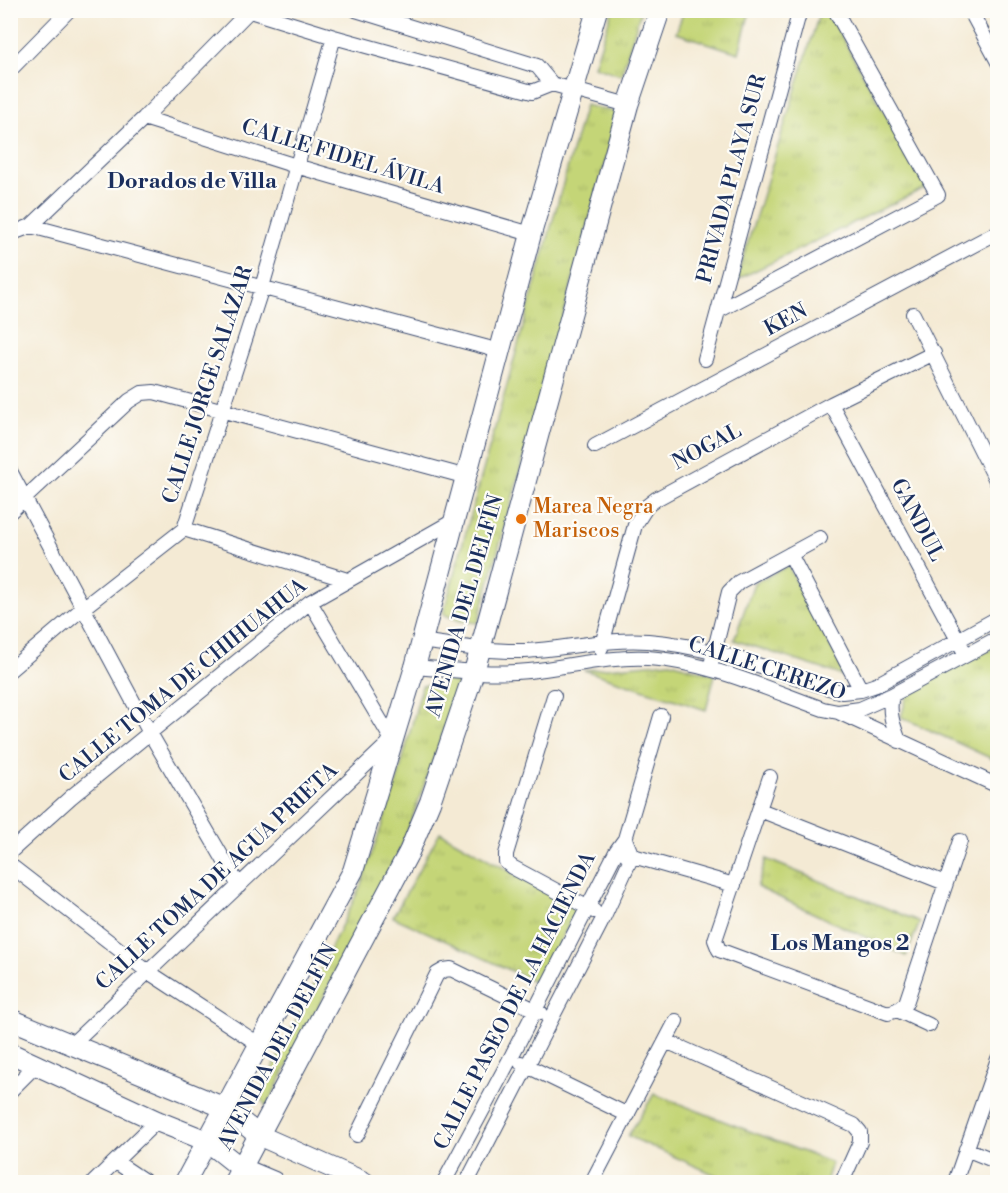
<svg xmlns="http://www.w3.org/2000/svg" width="1008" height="1193" font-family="'Libre Bodoni',serif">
<defs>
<pattern id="park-tufts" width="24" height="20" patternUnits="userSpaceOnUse" patternTransform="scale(1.5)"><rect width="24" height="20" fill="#c4d577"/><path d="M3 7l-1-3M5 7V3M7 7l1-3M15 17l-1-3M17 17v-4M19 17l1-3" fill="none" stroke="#a8b769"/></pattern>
</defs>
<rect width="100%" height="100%" fill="#fdfcf7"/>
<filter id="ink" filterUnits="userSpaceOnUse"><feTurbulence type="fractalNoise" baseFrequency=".0167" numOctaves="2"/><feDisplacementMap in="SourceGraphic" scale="12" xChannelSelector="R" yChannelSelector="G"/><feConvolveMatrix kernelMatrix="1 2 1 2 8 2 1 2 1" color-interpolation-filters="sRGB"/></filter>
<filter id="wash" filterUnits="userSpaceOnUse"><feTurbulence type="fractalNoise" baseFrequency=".008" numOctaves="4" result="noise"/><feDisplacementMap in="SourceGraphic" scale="24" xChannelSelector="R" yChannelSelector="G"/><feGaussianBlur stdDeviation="1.35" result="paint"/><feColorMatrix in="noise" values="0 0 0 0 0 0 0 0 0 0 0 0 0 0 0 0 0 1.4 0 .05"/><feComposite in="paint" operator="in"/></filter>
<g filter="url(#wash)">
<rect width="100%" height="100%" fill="#f4ead4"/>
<path fill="url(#park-tufts)" stroke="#70826a" stroke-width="1.5" d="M684,10L750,11L739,53L676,33Z
M612,11H641L621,75L594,66Z
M820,11H827L927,187L736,280Z
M585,105L619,113L478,623L460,621L443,614Z
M788,566L847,677L734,640L754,583Z
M997,646V761L901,717L908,692Z
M671,662L715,675L706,710L584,670Z
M444,680L461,683L402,846L266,1107L260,1095L360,887L396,785L422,686Z
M440,832L577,909L538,983L393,917Z
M766,859L920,922L906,956L757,887Z
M654,1094L832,1163L826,1182H731L628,1136Z"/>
</g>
<g filter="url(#ink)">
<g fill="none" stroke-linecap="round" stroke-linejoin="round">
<defs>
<path id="street" d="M356,10L537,66L552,84L628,105
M970,10L998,62
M250,11L334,37L532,92L552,84
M10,70L69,10
M144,118L296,166L531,234
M31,226L500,351
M10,234L31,226L144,118L250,10
M718,311L938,195L835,10
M913,314L998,484
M705,359L800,10
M831,404L966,655
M595,446L998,232
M10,471L150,733L239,886
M10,512L129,401L142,393L154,392L467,477
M184,529L347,580
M790,554L861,690
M421,641C456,646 490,652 525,651C566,649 606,638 648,641C714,646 778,673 842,692L861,690L876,685L998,618
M601,648L635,525L647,506L656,499L831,404L934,353
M712,661L729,592L739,582L820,538
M415,667C453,670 491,675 529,671C568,667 608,656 648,658C709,662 767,689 823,709L838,712L998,786
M10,670L83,608L184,529L262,287L334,37
M892,695C888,712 893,725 899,741
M554,696L506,854V862L512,867L594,911
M838,712L860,709L892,695L998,638
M770,777L715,940L719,950L888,1013L897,1010L906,1003L960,841
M760,810L945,883
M10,852L71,797L310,602L455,520
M626,854L734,885
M10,865L147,971L260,1045
M897,1010L929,1025
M666,1041L854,1125L860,1132V1142L842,1182
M72,1044L392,740L310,602
M521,1063L628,1115
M10,1091L37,1064
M357,1135L437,974L444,970L451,969L541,1013
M966,1149L998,1162
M116,1162L146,1182
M94,1182L157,1121
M444,1182L510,1059L617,850L625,839L661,716
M467,1182L604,917L632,856L625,839
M592,1182L676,1021
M955,1182L998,1059"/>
<path id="secondary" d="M10,1019L225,1108L258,1135L364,1182
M10,1053L157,1121L207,1141L241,1168L274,1182
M185,1182L353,871L415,667L531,234L597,10
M234,1182L409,852L430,802L474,672L628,105L660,10"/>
</defs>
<use href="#street" stroke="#3c4b70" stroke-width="16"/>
<use href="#secondary" stroke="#3c4b70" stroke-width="22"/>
<use href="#street" stroke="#fff" stroke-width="14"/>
<use href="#secondary" stroke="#fff" stroke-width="20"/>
</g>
</g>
<circle fill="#e8710a" stroke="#fdfcf7" stroke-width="2" cx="521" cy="519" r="6"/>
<g text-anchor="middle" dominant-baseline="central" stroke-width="4.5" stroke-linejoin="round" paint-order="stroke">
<g font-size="21" fill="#1b2f5e" stroke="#fdfcf7">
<text transform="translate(343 157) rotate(17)">CALLE FIDEL ÁVILA</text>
<text transform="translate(732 179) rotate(-75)">PRIVADA PLAYA SUR</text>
<text transform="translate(786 320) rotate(-28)">KEN</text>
<text transform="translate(208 385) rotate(-72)">CALLE JORGE SALAZAR</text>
<text transform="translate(707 447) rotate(-28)">NOGAL</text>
<text transform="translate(917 520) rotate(62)">GANDUL</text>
<text transform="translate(465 606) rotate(-74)">AVENIDA DEL DELFÍN</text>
<text transform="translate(767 669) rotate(18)">CALLE CEREZO</text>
<text transform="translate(183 681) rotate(-39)">CALLE TOMA DE CHIHUAHUA</text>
<text transform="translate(217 877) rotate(-43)">CALLE TOMA DE AGUA PRIETA</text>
<text transform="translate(515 1001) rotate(-63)">CALLE PASEO DE LA HACIENDA</text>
<text transform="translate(278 1047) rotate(-62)">AVENIDA DEL DELFÍN</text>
</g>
<g font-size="21" fill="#c56008" stroke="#fdfcf7" text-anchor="start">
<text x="533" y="507">Marea Negra<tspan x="533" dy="24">Mariscos</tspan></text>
</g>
<g font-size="22" font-weight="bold" fill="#1b2f5e" stroke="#fdfcf7">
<text x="192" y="181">Dorados de Villa</text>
<text x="840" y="943">Los Mangos 2</text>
</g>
</g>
<rect width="1008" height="1193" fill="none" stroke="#fdfcf7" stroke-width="36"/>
</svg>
